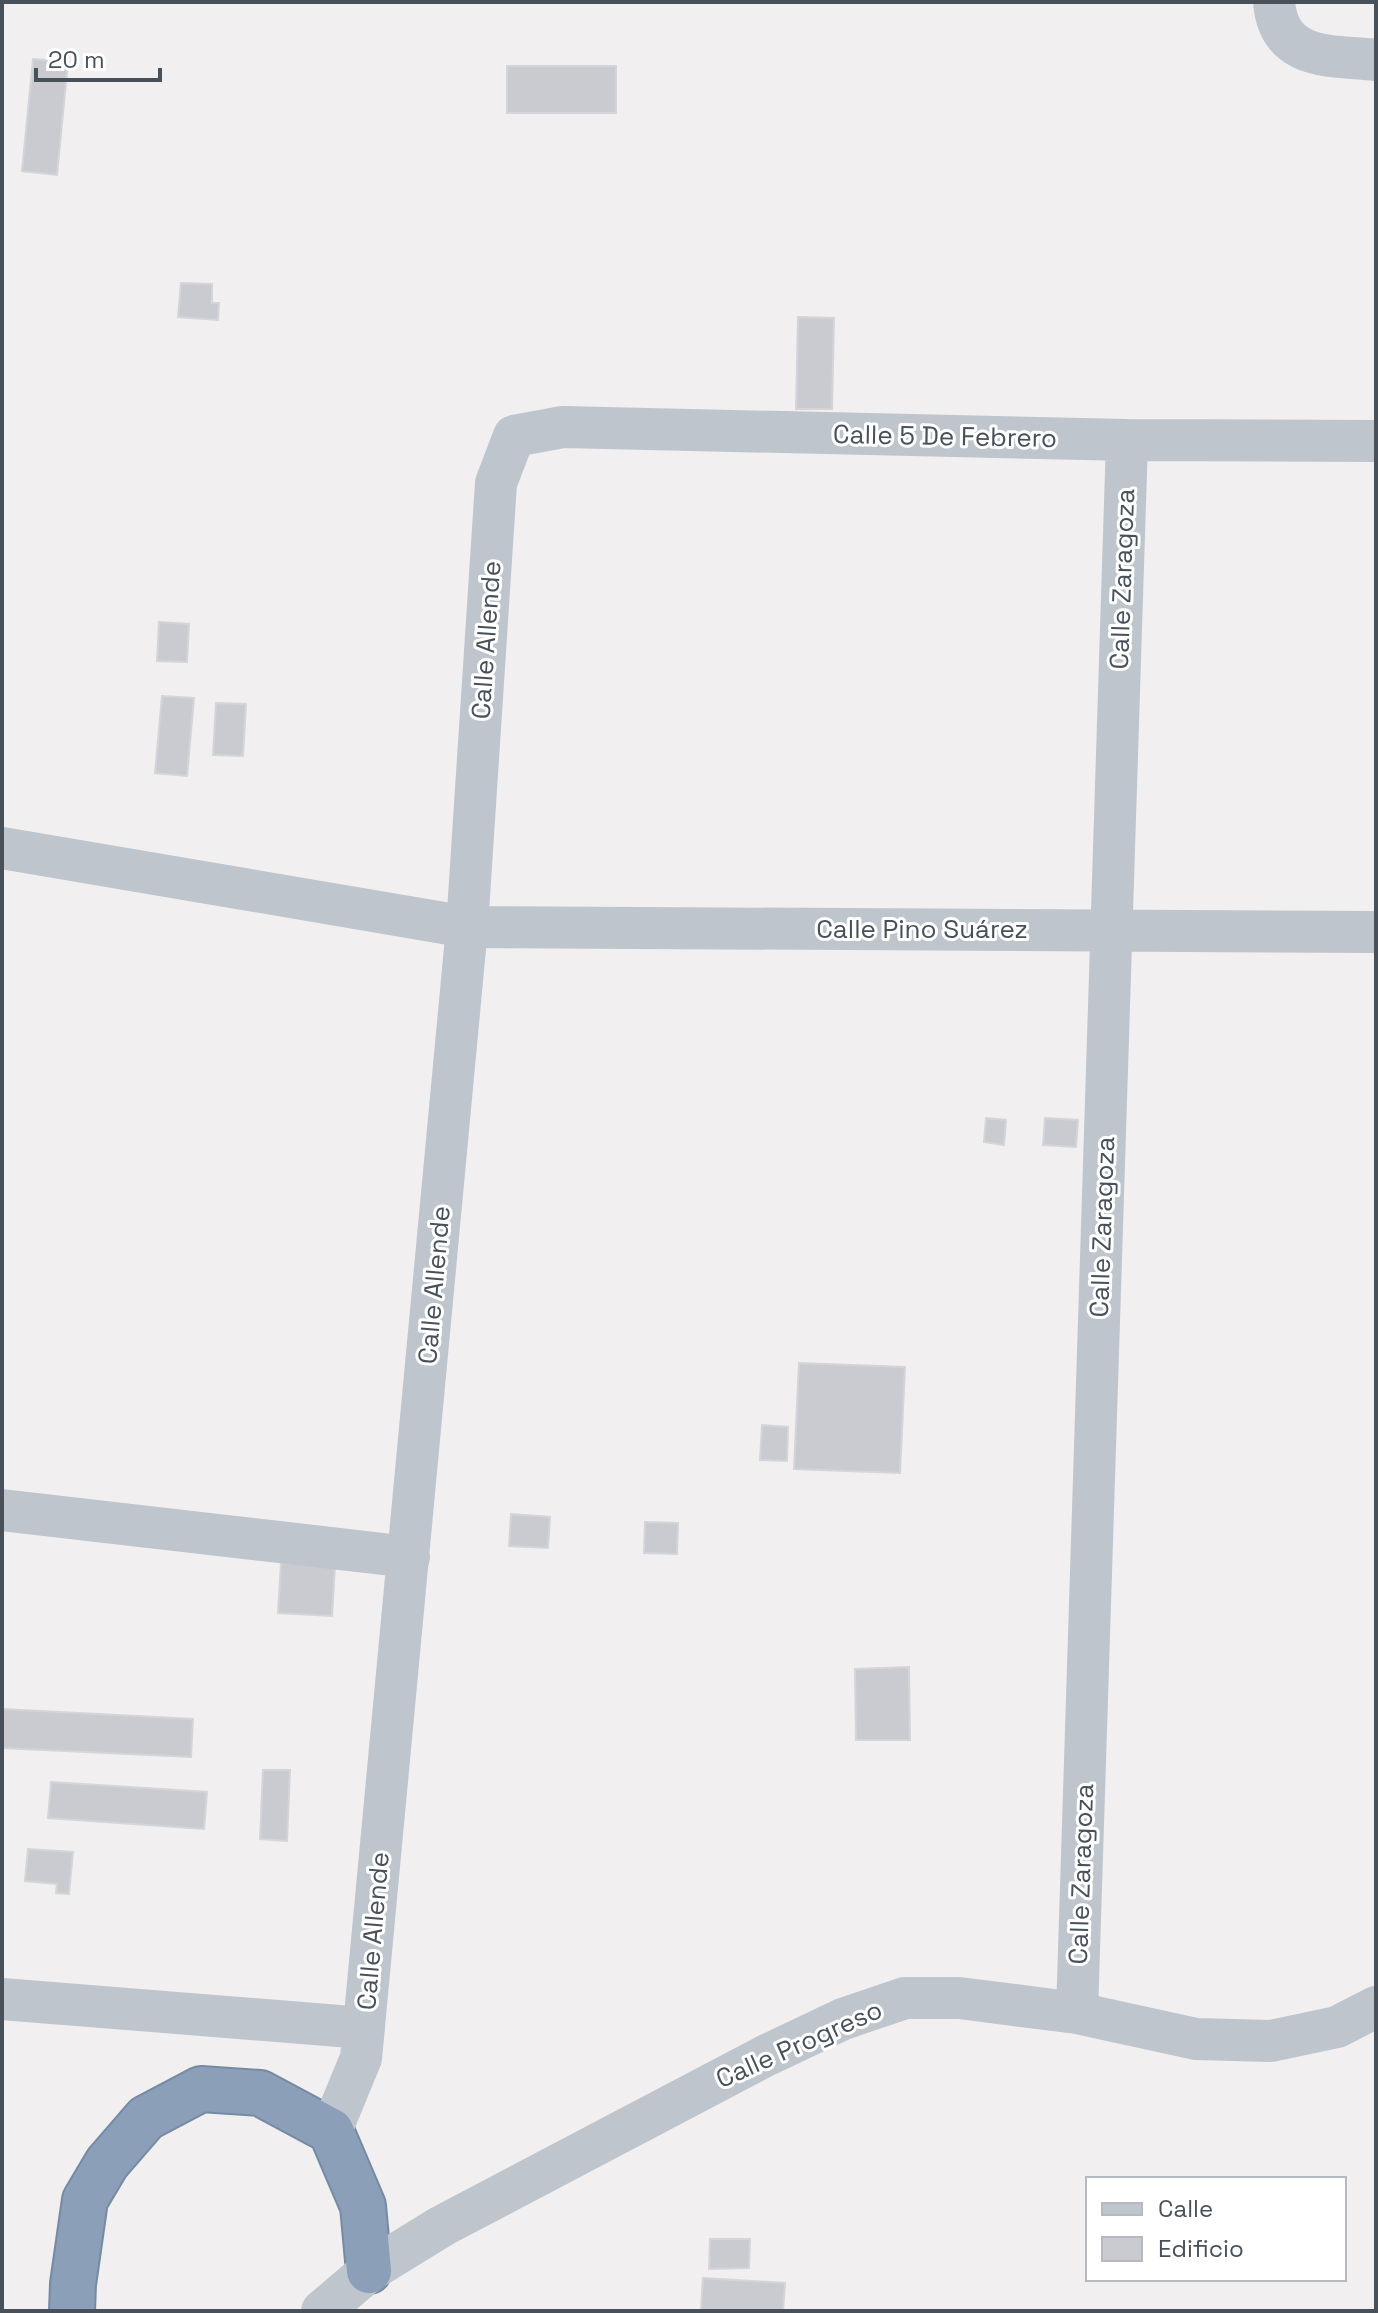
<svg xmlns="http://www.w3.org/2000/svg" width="1378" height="2313" font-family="'Space Grotesk',sans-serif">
<rect width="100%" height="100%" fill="#f1efef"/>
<path fill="#c9cbd1" stroke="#d3d5d9" stroke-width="2" d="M33,59L68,62L57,175L22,171Z
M507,66H616V113H507Z
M181,283L212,284V303H219L218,320L178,317Z
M798,317L834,318L832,409H796Z
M159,622L189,624L187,662L157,661Z
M162,696L194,698L187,776L155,773Z
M216,703L246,704L243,756L213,755Z
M986,1118L1006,1120L1004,1145L984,1142Z
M1045,1118L1078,1120L1076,1147L1043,1145Z
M799,1363L905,1367L900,1473L794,1469Z
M762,1425L788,1427L787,1461L760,1460Z
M511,1514L550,1517L548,1548L509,1546Z
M645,1522L678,1523L677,1554L644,1553Z
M281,1563L335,1566L332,1616L278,1613Z
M909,1667L910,1740H856L855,1669Z
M2,1709L193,1719L191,1757L2,1748Z
M263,1770H290L287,1841L260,1839Z
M51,1782L207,1792L204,1829L48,1818Z
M28,1849L73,1852L69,1894L56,1893L57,1884L25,1881Z
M710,2239H750L749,2268L709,2269Z
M703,2278L785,2283L783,2311H701Z"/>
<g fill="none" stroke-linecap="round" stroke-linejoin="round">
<defs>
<path id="highway" d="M72,2311L73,2284L85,2200L107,2163L146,2118L201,2089L260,2093L331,2131L363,2206L369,2271"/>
</defs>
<use href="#highway" stroke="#768aa4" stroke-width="48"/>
<path stroke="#bec5cc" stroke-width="42" d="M1274,2C1279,61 1330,55 1376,60
M2,848L467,927L1376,932
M2,1510L409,1557
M2,1999L364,2028
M1077,2013L1127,440
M331,2131L361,2058L467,927L496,483L514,436L563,427L1127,440L1376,441
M322,2311L369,2271L442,2226L765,2056L843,2019L905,1998H959L1077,2013L1196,2039L1271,2041L1337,2027L1376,2007"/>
<use href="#highway" stroke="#8b9fb9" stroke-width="44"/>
</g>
<g text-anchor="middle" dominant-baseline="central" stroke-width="6" stroke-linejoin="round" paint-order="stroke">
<g font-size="26" fill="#48515a" stroke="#fff">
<text transform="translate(945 436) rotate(1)">Calle 5 De Febrero</text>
<text transform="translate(1122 579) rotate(-88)">Calle Zaragoza</text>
<text transform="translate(486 640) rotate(-86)">Calle Allende</text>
<text x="922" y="929">Calle Pino Suárez</text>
<text transform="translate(1102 1227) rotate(-88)">Calle Zaragoza</text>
<text transform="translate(434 1285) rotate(-85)">Calle Allende</text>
<text transform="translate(1081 1874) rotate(-88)">Calle Zaragoza</text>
<text transform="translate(373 1931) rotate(-85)">Calle Allende</text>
<text transform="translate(799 2044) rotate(-24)">Calle Progreso</text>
</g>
</g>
<rect width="1378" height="2313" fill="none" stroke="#48515a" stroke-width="8"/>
<rect x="1086" y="2177" width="260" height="104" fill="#ffffff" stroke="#b6b9bd" stroke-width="2"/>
<rect x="1102" y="2203" width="40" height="12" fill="#bec5cc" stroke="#b6b9bd" stroke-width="2"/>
<text x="1158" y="2217" font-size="24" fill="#48515a">Calle</text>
<rect x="1102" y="2237" width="40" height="24" fill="#c9cbd1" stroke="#b6b9bd" stroke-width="2"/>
<text x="1158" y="2257" font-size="24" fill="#48515a">Edificio</text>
<path d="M36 68v12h124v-12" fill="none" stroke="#48515a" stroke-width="4"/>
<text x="48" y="68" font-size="24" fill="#48515a" stroke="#ffffff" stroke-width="6" paint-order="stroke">20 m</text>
</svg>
